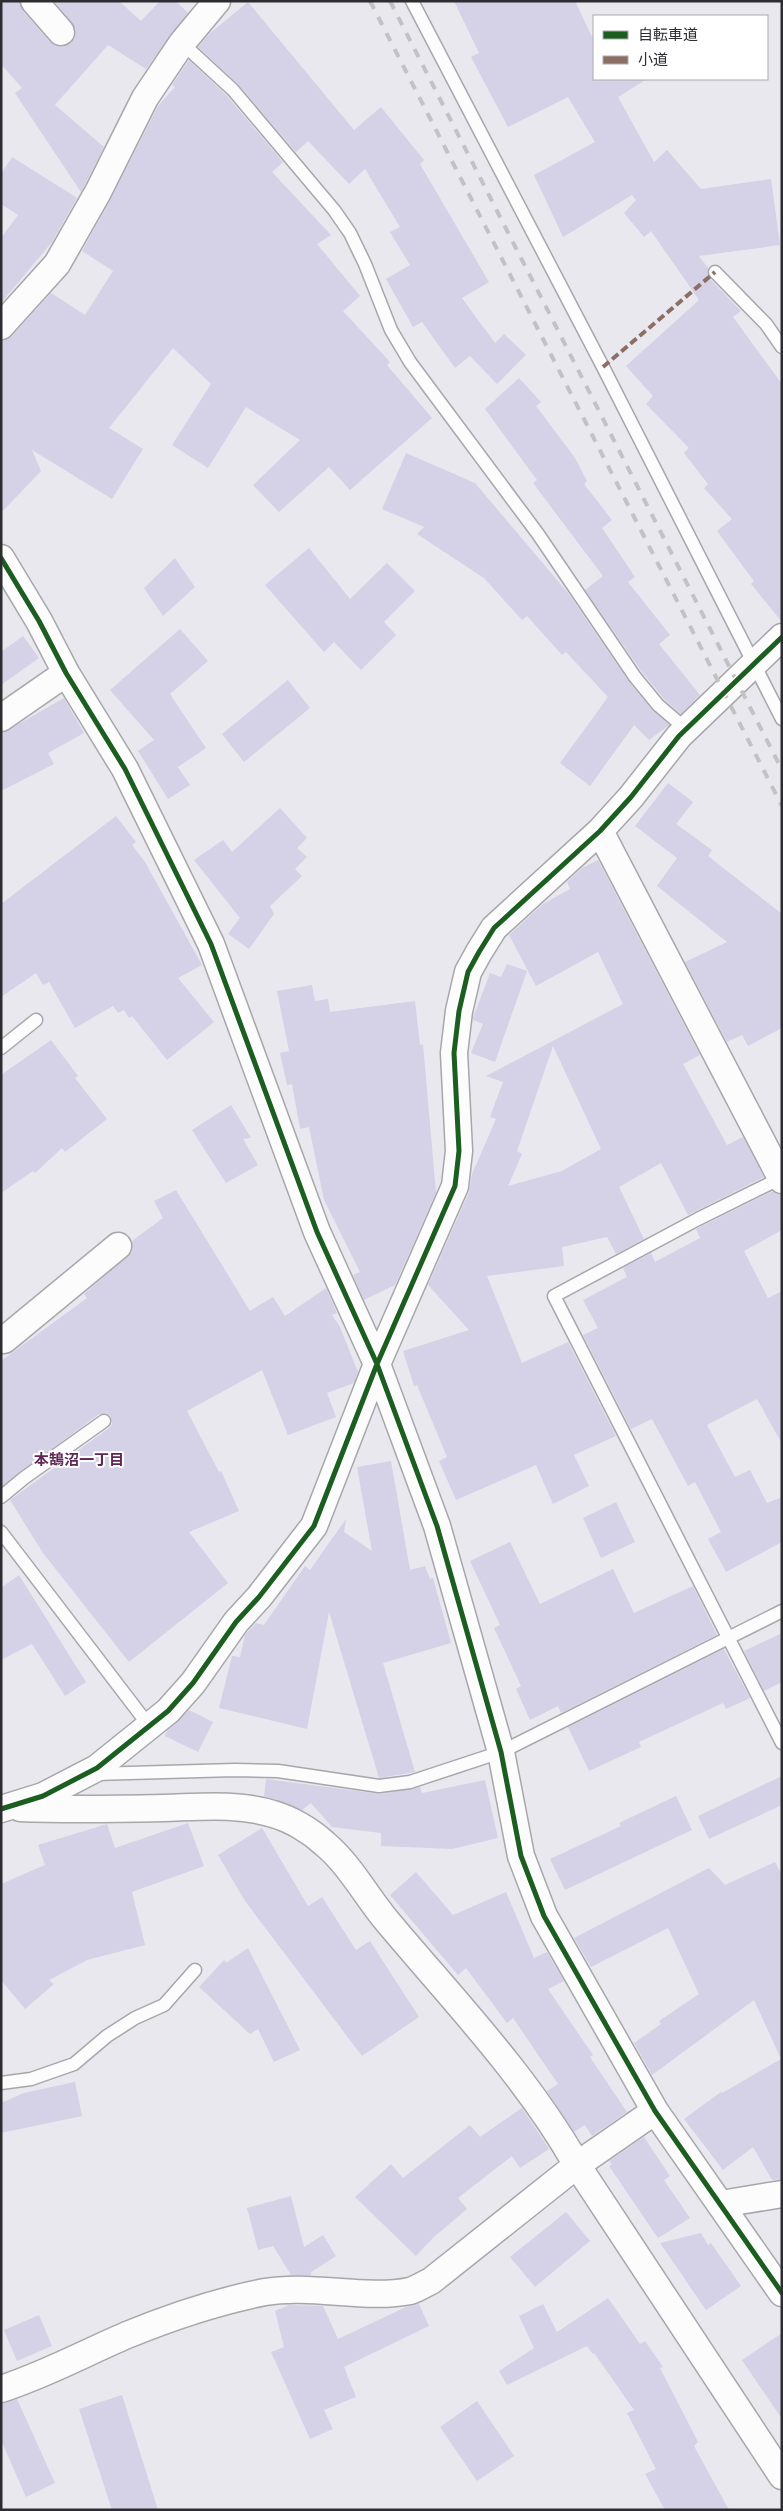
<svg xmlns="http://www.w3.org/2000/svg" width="783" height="2511" font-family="'DejaVu Sans','Noto Sans JP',sans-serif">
<rect width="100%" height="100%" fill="#e9e8ef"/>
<path fill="#d5d1e6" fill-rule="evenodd" d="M1,1H19L23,11L50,42L56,46L63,47L70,44L75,37L76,29L54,1H119L141,21L160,1H176L188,13L146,69L108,45L55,105L104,147L81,192L15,93L22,88L1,64Z
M454,1H575L594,41V79H647L618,97L654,162L667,150L701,189L771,179L780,245L699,256L708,268L709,278L741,311L733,317L782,384V622L751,584L754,581L717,531L732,519L704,488L708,484L684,453L689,448L646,404L653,396L626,366L699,300L651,231L644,237L624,213L636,200L632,195L563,237L534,175L595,142L568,97L508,127L471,57L479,53Z
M248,2L354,130L381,107L424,160L420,164L489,282L462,298L495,343L504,334L526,355L497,384L470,356L455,368L422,322L413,327L386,279L410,265L390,232L400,227L365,169L349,184L308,141L296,152L239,85L198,47L209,34Z
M189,60L227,96L283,162L272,172L331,235L317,244L360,296L343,311L390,362L387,365L432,418L350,490L329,467L279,512L253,485L300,440L246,407L208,468L172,445L211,384L173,348L109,428L143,449L112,499L32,450L41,471L1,513V341L12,336L51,293L85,315L113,271L82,251L111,199L158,106L175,87L172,85Z
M12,157L77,198L52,242L1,303V238L18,215L1,204V174Z
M519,378L541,402L536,406L575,458L587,481L584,484L612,520L602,528L635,577L628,582L670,635L659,644L700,695L681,714L664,699L642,672L585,590L603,576L533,483L537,480L485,409Z
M406,453L475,483L568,593L629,682L652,710L669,725L649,740L634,725L590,786L560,763L608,697L566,652L562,655L527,616L522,620L484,578L417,534L424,527L382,509Z
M309,548L350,599L387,563L415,591L384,622L396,635L361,670L334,642L324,652L265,585Z
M175,558L195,587L163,616L144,588Z
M180,629L208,661L170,694L206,748L178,767L190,785L168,799L138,751L154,740L110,690Z
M23,636L39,658L1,685V652Z
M288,680L310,708L244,762L222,734Z
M64,698L84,733L48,753L54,764L1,791V734Z
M668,783L693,802L676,824L712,850L708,856L782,914V1028L748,1046L742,1035L727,1042L685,962L727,942L657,886L677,858L635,826Z
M280,808L307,838L297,848L307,857L295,869L302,876L270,906L274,914L249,949L228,934L240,918L194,860L223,840L232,852Z
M116,816L136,842L132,845L145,862L202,965L178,978L214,1022L167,1060L132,1016L129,1018L124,1010L118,1013L113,1006L75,1028L49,982L43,985L36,973L1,997V904Z
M598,860L700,1055L683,1064L727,1145L743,1137L764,1177L688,1215L661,1163L619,1187L644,1239L616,1254L607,1237L562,1247L564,1266L487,1276L522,1363L568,1342L616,1436L574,1455L589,1486L553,1504L536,1465L456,1500L439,1461L447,1457L417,1385L414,1386L403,1351L469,1330L428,1285L469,1192L472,1174L496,1119L490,1117L503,1082L486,1076L623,1004L598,952L536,986L509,935L543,904L570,889L567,882L582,868ZM553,1046L601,1149L562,1171L508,1186L522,1154L517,1151Z
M507,964L527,971L495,1062L471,1053L483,1024L473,1020V1018L490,973L501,977Z
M312,985L315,1001L328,999L330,1012L415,1001L420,1045L423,1044L436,1193L395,1285L364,1300L353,1275L360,1272L324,1200L309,1127L300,1129L292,1084L287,1085L280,1053L289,1051L277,991Z
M51,1040L78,1076L75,1078L107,1119L65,1152L62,1148L35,1173L33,1171L1,1193V1075Z
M231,1105L251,1138L243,1139L258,1165L226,1183L192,1130Z
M176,1190L250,1311L273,1297L285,1316L326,1288L337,1313L332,1315L340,1327L358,1372L354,1383L327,1393L336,1417L288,1435L262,1370L187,1411L219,1472L221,1471L239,1511L189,1532L228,1583L129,1662L43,1553L10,1500L109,1428L112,1424L111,1417L107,1413L99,1414L2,1486L1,1361L87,1298L84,1294L132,1252V1241L163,1218L154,1201Z
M773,1191L782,1195V1230L744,1251L768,1298L782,1291V1444L757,1399L707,1425L735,1477L750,1470L767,1503L782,1497V1542L726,1572L708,1539L721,1532L695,1482L688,1486L652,1419L631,1429L583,1335L598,1328L583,1300L627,1277L623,1268L651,1253L655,1262L700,1238L696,1229Z
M391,1461L410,1570L425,1566L430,1579L433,1578L451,1643L383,1663L415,1772L379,1778L329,1612L307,1729L219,1708L232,1656L240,1657L245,1635L256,1623L264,1625L305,1566L310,1570L346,1519L344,1532L372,1551L357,1467Z
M616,1502L635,1542L601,1558L583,1518Z
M510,1542L540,1604L613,1569L634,1613L693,1586L717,1635L561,1713L558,1706L530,1720L516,1689L521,1686L494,1628L500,1625L470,1561Z
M19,1575L86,1682L65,1696L32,1644L1,1660V1588Z
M782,1633V1682L764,1691L744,1651Z
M724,1649L750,1698L726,1709L723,1703L639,1742L641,1747L589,1771L568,1727Z
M189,1710L213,1722L198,1752L165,1736L167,1731Z
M782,1776V1805L709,1839L698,1816Z
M266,1779L380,1794L420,1787L422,1793L485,1780L498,1838L452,1849L381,1846V1833L332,1827L311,1803L302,1810L264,1796Z
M676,1796L692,1830L565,1890L550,1859L621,1826L619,1823Z
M188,1823L204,1866L132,1892L145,1945L87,1960L49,1980L54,1984L25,2009L1,1980V1884L45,1865L38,1845L107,1824L115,1848Z
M262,1828L308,1906L322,1897L356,1950L370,1941L419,2017L362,2056L245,1901L218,1855Z
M775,1862L782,1875V2179L772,2180L753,2147L723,2170L684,2119L721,2092L722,2093L781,2059L754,2000L652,2075L634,2043L661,2024L659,2021L699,1994L668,1928L591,1967L574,1938L709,1868L725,1885Z
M416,1872L453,1915L506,1892L534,1958L547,1952L564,1981L548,1989L593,2055L590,2057L627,2112L592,2136L585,2125L574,2132L547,2091L558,2084L513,2018L507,2023L466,1968L458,1975L390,1895Z
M248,1948L300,2050L274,2062L258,2029L250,2034L199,1987L224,1960L226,1963Z
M75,2082L82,2116L1,2133V2103L24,2093Z
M522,2108L549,2149L520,2168L512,2156L458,2198L467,2209L434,2237L416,2256L355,2197L391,2164L403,2178L470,2125L480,2137Z
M644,2137L670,2176L664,2180L690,2218L658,2238L609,2166L612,2164L609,2161Z
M291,2196L304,2247L323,2235L336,2256L311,2272V2275H291L273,2246L258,2250L247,2208Z
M566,2212L590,2241L535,2287L510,2257Z
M701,2233L708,2245L711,2243L741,2286L706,2310L660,2243Z
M608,2298L640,2344L645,2341L663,2367L660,2368L698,2442L694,2446L729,2510H665L645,2474L656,2469L627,2413L634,2410L594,2353L593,2354L587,2346L507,2385L499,2371L534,2348L519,2316L543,2304L557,2332Z
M419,2304L429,2326L344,2367L356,2397L324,2410L333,2429L310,2439L271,2352L284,2347L275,2311L289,2305L323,2306L338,2339L406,2307Z
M39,2315L52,2346L17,2361L4,2330Z
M782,2333V2419L742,2360Z
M122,2395L158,2510H112L79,2409Z
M17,2399L55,2483L26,2497L1,2440V2404Z
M477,2401L514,2456L477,2481L440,2427Z"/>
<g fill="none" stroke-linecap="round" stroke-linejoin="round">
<defs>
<path id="lane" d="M412,1L603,367L782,719
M182,43L233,90L334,210L350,233L365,264L391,330L410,362L538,534L635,677L658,705L686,729
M715,272L766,324L782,347
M1,1048L36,1020
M781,1178L698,1219L554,1296L782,1743
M1,1497L24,1478L104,1421
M1,1532L150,1727
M94,1774L235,1770L278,1771L379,1786L410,1782L501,1752L782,1611
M1,2083L31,2079L74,2064L107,2036L135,2018L164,2005L195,1970"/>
<path id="street" d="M34,1L61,32
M1,326L57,264L98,192L145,98L182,43L217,1
M1,558L39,621L66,673L125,769L211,944L317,1232L377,1364L437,1526L501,1752L521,1856L544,1916L655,2111L782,2293
M1,718L66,673
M600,831L782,1180
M1,1340H4L118,1246
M20,1808C68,1810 116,1809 164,1808C200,1807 238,1803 273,1814C291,1819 311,1831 325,1844C350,1865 366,1896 387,1921C453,2000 525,2074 577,2165L782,2476
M1,1809L43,1796L97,1768L168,1711L193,1683L236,1622L259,1597L314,1526L377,1364L455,1186L459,1151L454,1053L459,1011L468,972L479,952L494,928L600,831L631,797L679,736L782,637
M721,2204L782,2194
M1,2389C45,2375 85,2353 127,2335C171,2317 219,2301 265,2292C311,2284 366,2300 410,2291C417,2289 424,2284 431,2281L577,2165L655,2111"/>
</defs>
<use href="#lane" stroke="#a7a7ab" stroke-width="15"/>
<use href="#street" stroke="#a7a7ab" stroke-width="29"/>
<use href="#lane" stroke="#fcfcfd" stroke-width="12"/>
<use href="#street" stroke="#fcfcfd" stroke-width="26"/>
<path stroke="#c2c2c4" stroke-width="4" stroke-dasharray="9 9" stroke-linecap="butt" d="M370,1L782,806
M390,1L782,770"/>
<path stroke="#8d6e63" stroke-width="4" stroke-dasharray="8 4" stroke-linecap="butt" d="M603,367L715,272"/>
<defs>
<path id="cycleway" d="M1,558L39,621L66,673L125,769L211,944L317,1232L377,1364L437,1526L501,1752L521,1856L544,1916L655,2111L782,2293
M1,1809L43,1796L97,1768L168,1711L193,1683L236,1622L259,1597L314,1526L377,1364L455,1186L459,1151L454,1053L459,1011L468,972L479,952L494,928L600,831L631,797L679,736L782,637"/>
</defs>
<use href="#cycleway" stroke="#fff" stroke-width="8"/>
<use href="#cycleway" stroke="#1b5e20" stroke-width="5"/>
</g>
<g text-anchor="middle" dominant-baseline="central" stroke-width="4" stroke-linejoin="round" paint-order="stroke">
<g font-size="15" font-weight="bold" fill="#5f2753" stroke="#fff">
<text x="79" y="1460">本鵠沼一丁目</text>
</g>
</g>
<rect width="783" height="2511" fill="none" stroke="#2d2c31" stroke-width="5"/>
<rect x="593" y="15" width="175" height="65" fill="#ffffff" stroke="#ababad"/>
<rect x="603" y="31" width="25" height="8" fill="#1b5e20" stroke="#ababad"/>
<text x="638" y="40" font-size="15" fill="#2d2c31">自転車道</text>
<rect x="603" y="56" width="25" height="8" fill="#8d6e63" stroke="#ababad"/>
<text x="638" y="65" font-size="15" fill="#2d2c31">小道</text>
</svg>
